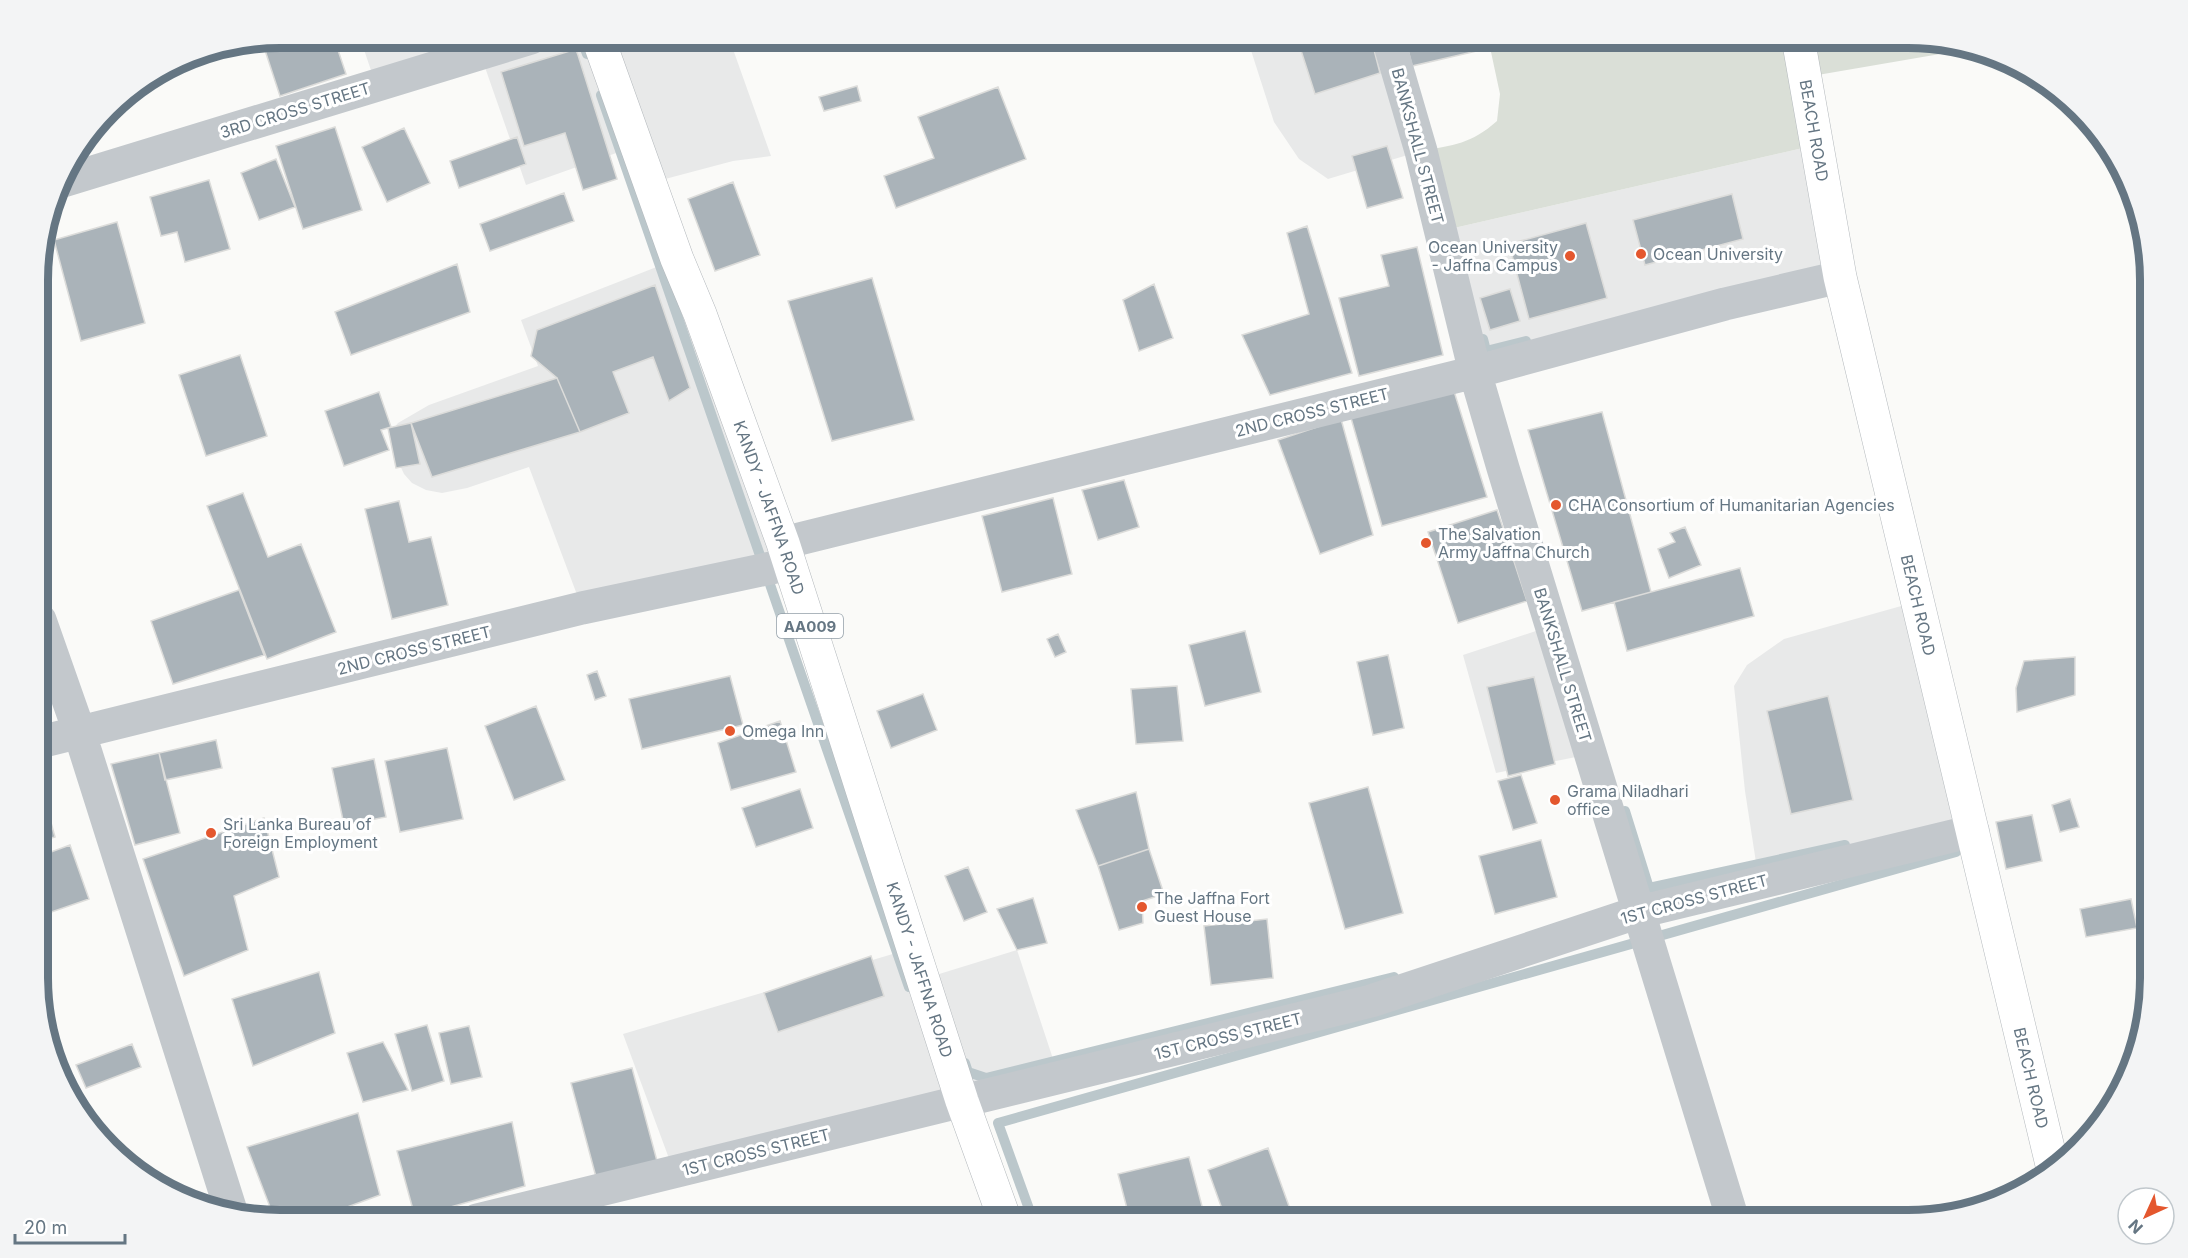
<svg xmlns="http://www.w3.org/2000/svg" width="2188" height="1258" font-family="Inter,sans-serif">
<rect width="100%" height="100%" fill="#fafaf8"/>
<path fill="#e8e9e9" d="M360,38H729L771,156L733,161L650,183L636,146L526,185L480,53L376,85Z
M1247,38H1388L1421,151L1328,179L1299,159L1274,122Z
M1816,145L1840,277L1475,372L1441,231Z
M677,259L790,564L582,608L529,467L467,488L442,493L426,490L412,483L404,474L392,448L390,433L398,423L429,405L538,366L521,320Z
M1919,601L1973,831L1759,882L1745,791L1734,686L1747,665L1784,639Z
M1551,626L1591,754L1496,773L1463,655Z
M913,948L923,979L1017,950L1059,1077L674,1172L623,1034Z"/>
<path fill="#dadfd7" d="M1488,38H1908L1975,48L1806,77L1816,145L1441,231L1421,151C1454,145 1471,144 1497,121L1500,94Z"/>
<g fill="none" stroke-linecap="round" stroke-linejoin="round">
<path stroke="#bbc7cb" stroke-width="10" d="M581,38L587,54
M601,95L909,987
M1483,339L1486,351L1526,341
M1625,811L1649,888L1845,845
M965,1063L968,1072L986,1078L1394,977
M1033,1220L998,1123L1956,852"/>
</g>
<path fill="#aab3b9" stroke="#dcdcda" stroke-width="1.5" d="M280,38H334L346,74L280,96L262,41Z
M382,38H403L385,44Z
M866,38H904L869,47Z
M1297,38H1371L1380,73L1315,94Z
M1405,38H1492L1494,47L1412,66Z
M573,50H576L578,55L617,179L583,190L565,133L524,146L501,72Z
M857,86L861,101L824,111L819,97Z
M998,87L1026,159L896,208L884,176L934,158L918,117Z
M335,127L362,210L303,229L276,146Z
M404,128L430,183L387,202L362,147Z
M517,137L526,164L459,188L450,161Z
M1387,146L1403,198L1367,208L1352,156Z
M276,159L295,207L259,220L241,173Z
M209,180L230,249L185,262L177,232L161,236L150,197Z
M733,182L760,255L715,271L688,199Z
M564,193L574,221L490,251L480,224Z
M1732,194L1743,239L1645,265L1633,220Z
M117,222L145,323L81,341L54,240Z
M1586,223L1607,298L1529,319L1509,244Z
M1307,226L1352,373L1270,395L1242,335L1309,314L1287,233Z
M1417,247L1443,355L1359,376L1339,298L1389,286L1381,255Z
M457,264L470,312L351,355L335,312Z
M872,278L914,420L832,441L788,301Z
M1154,284L1173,338L1139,351L1123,300Z
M655,285L690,388L669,401L653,357L613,372L629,413L580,432L557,378L531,356L537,330Z
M1510,289L1520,321L1490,330L1480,298Z
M240,355L267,436L206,456L179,375Z
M557,378L580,432L432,477L411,423Z
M1453,388L1487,497L1382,526L1351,418Z
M379,392L391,427L381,430L389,450L344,466L325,411Z
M1602,412L1651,592L1582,611L1528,430Z
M1341,419L1373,535L1320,554L1278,440Z
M411,423L420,464L396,468L388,428Z
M1124,480L1139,527L1098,540L1082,490Z
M243,493L268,557L301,544L336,632L267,659L207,506Z
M1053,498L1072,574L1002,592L982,516Z
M399,501L409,542L431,537L448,605L392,619L365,509Z
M1497,510L1527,601L1458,623L1428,532Z
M1685,527L1701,565L1669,578L1658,549L1675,542L1670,533Z
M1740,568L1754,616L1627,651L1614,602Z
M239,590L264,655L173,684L151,621Z
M1245,631L1261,692L1205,706L1189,645Z
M1058,634L1066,652L1055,657L1047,639Z
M1388,655L1404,728L1373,735L1357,662Z
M2075,657V695L2017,712L2016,688L2024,661Z
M597,671L606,696L595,700L587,675Z
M730,676L743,725L642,749L629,699Z
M1534,677L1555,764L1508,776L1487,687Z
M1177,686L1183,741L1136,744L1131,689Z
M923,694L937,730L891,748L877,711Z
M1828,696L1853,800L1791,814L1767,711Z
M536,706L565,780L514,800L485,726Z
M780,721L796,772L731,790L718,743Z
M216,740L222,768L165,780L159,753Z
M447,748L463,819L400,832L385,761Z
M159,753L180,833L135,845L111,764Z
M374,759L386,817L344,825L332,768Z
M1521,775L1537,823L1513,830L1498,781Z
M40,787H41L55,837L40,841Z
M1368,787L1403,913L1345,929L1309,803Z
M800,789L813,828L756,847L742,808Z
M1136,792L1149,849L1098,866L1076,810Z
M2070,799L2079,827L2060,832L2052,805Z
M2032,815L2042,861L2006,869L1996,822Z
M264,818L279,877L234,896L248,950L184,976L143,859Z
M1541,840L1557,897L1495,914L1479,856Z
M70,845L89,899L40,916V856Z
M1149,849L1164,894L1142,901L1143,923L1119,930L1098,866Z
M968,867L987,912L964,921L945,876Z
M1033,898L1047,943L1017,950L997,909Z
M2131,899L2137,928L2086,937L2080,909Z
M1267,919L1273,978L1211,985L1204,926Z
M871,956L884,996L778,1032L764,993Z
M319,972L335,1033L253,1066L232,999Z
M427,1025L444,1081L412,1091L395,1034Z
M469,1026L482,1077L451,1084L439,1033Z
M383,1042L408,1090L363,1102L347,1053Z
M132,1044L141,1067L86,1088L76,1065Z
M632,1068L657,1161L596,1177L571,1083Z
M358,1113L380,1195L312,1220H275L247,1147Z
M512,1122L525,1186L415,1217L397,1151Z
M1268,1148L1294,1220H1226L1208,1170Z
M1189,1157L1203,1210L1162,1220H1130L1118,1174Z
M163,1178L167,1191L159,1188L152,1181Z"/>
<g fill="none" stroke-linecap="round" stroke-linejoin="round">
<defs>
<g id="major">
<path id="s1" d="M1798,38L1840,277L2053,1169"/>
</g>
<g id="highway">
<path id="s2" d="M598,38L677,259L700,314L783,543L962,1101L1005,1220"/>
</g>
</defs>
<use href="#major" stroke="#b5babe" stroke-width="34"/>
<use href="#highway" stroke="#b4b9bd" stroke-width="34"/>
<path stroke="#c3c8cc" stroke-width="33" d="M1388,38L1421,151L1475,372L1503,468L1733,1220
M60,182L531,38
M783,543L1475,372L1725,304L1840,277
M40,620L79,731L232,1214
M40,742L582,608L790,564
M477,1220L1371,1001L1639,912L1973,831"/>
<use href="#major" stroke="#fff" stroke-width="33"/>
<use href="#highway" stroke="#fff" stroke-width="33"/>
</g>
<g fill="#e4572e" stroke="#fff" stroke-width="2">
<circle cx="1641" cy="254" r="6"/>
<circle cx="1570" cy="256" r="6"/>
<circle cx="1556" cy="505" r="6"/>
<circle cx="1426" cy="543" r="6"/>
<circle cx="730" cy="731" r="6"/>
<circle cx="1555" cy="800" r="6"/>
<circle cx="211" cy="833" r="6"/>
<circle cx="1142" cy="907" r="6"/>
</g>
<g text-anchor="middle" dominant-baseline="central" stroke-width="6" stroke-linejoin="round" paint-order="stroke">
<rect fill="#fff" stroke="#939fa8" stroke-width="1.5" x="777" y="614" width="66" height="24" rx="4.5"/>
<g font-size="15" font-weight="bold" fill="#657683">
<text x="810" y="626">AA009</text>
</g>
<g font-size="16" fill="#657683" stroke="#fff">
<text transform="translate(295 110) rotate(-17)">3RD CROSS STREET</text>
<text stroke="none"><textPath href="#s1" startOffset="94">BEACH ROAD</textPath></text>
<text transform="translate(1418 146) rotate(75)">BANKSHALL STREET</text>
<text transform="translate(1312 412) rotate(-14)">2ND CROSS STREET</text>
<text stroke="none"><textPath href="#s2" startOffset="500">KANDY - JAFFNA ROAD</textPath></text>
<text stroke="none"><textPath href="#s1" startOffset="580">BEACH ROAD</textPath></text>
<text transform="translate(414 650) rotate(-14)">2ND CROSS STREET</text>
<text transform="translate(1563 665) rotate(73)">BANKSHALL STREET</text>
<text transform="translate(1694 899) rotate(-15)">1ST CROSS STREET</text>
<text stroke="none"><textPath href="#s2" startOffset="986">KANDY - JAFFNA ROAD</textPath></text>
<text transform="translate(1228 1036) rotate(-14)">1ST CROSS STREET</text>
<text stroke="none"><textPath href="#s1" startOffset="1066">BEACH ROAD</textPath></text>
<text transform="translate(756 1152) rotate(-14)">1ST CROSS STREET</text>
</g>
<g font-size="16" fill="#657683" stroke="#fff" text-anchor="start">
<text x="1558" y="247" text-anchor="end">Ocean University<tspan x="1558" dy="18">- Jaffna Campus</tspan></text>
<text x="1653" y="254">Ocean University</text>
<text x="1568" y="505">CHA Consortium of Humanitarian Agencies</text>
<text x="1438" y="534">The Salvation<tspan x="1438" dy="18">Army Jaffna Church</tspan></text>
<text x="742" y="731">Omega Inn</text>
<text x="1567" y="791">Grama Niladhari<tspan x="1567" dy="18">office</tspan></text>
<text x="223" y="824">Sri Lanka Bureau of<tspan x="223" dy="18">Foreign Employment</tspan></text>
<text x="1154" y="898">The Jaffna Fort<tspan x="1154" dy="18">Guest House</tspan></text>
</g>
</g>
<path d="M0 0H2188V1258H0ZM280 48H1908A232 232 0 0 1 2140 280V978A232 232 0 0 1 1908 1210H280A232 232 0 0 1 48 978V280A232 232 0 0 1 280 48Z" fill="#f3f4f5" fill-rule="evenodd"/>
<path fill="none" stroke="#657683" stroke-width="8" d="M280 48H1908A232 232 0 0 1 2140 280V978A232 232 0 0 1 1908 1210H280A232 232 0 0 1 48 978V280A232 232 0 0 1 280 48Z"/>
<g transform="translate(2146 1216) rotate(225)"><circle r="28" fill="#ffffff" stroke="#c1c8cd" stroke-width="1.5"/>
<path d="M0-4.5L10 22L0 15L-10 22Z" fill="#e4572e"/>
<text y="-9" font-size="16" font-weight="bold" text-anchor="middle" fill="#657683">N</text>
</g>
<path d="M15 1234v9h110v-9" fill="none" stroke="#657683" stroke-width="3"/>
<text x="24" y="1234" font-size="18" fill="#657683" stroke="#ffffff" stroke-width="4.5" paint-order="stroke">20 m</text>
</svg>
